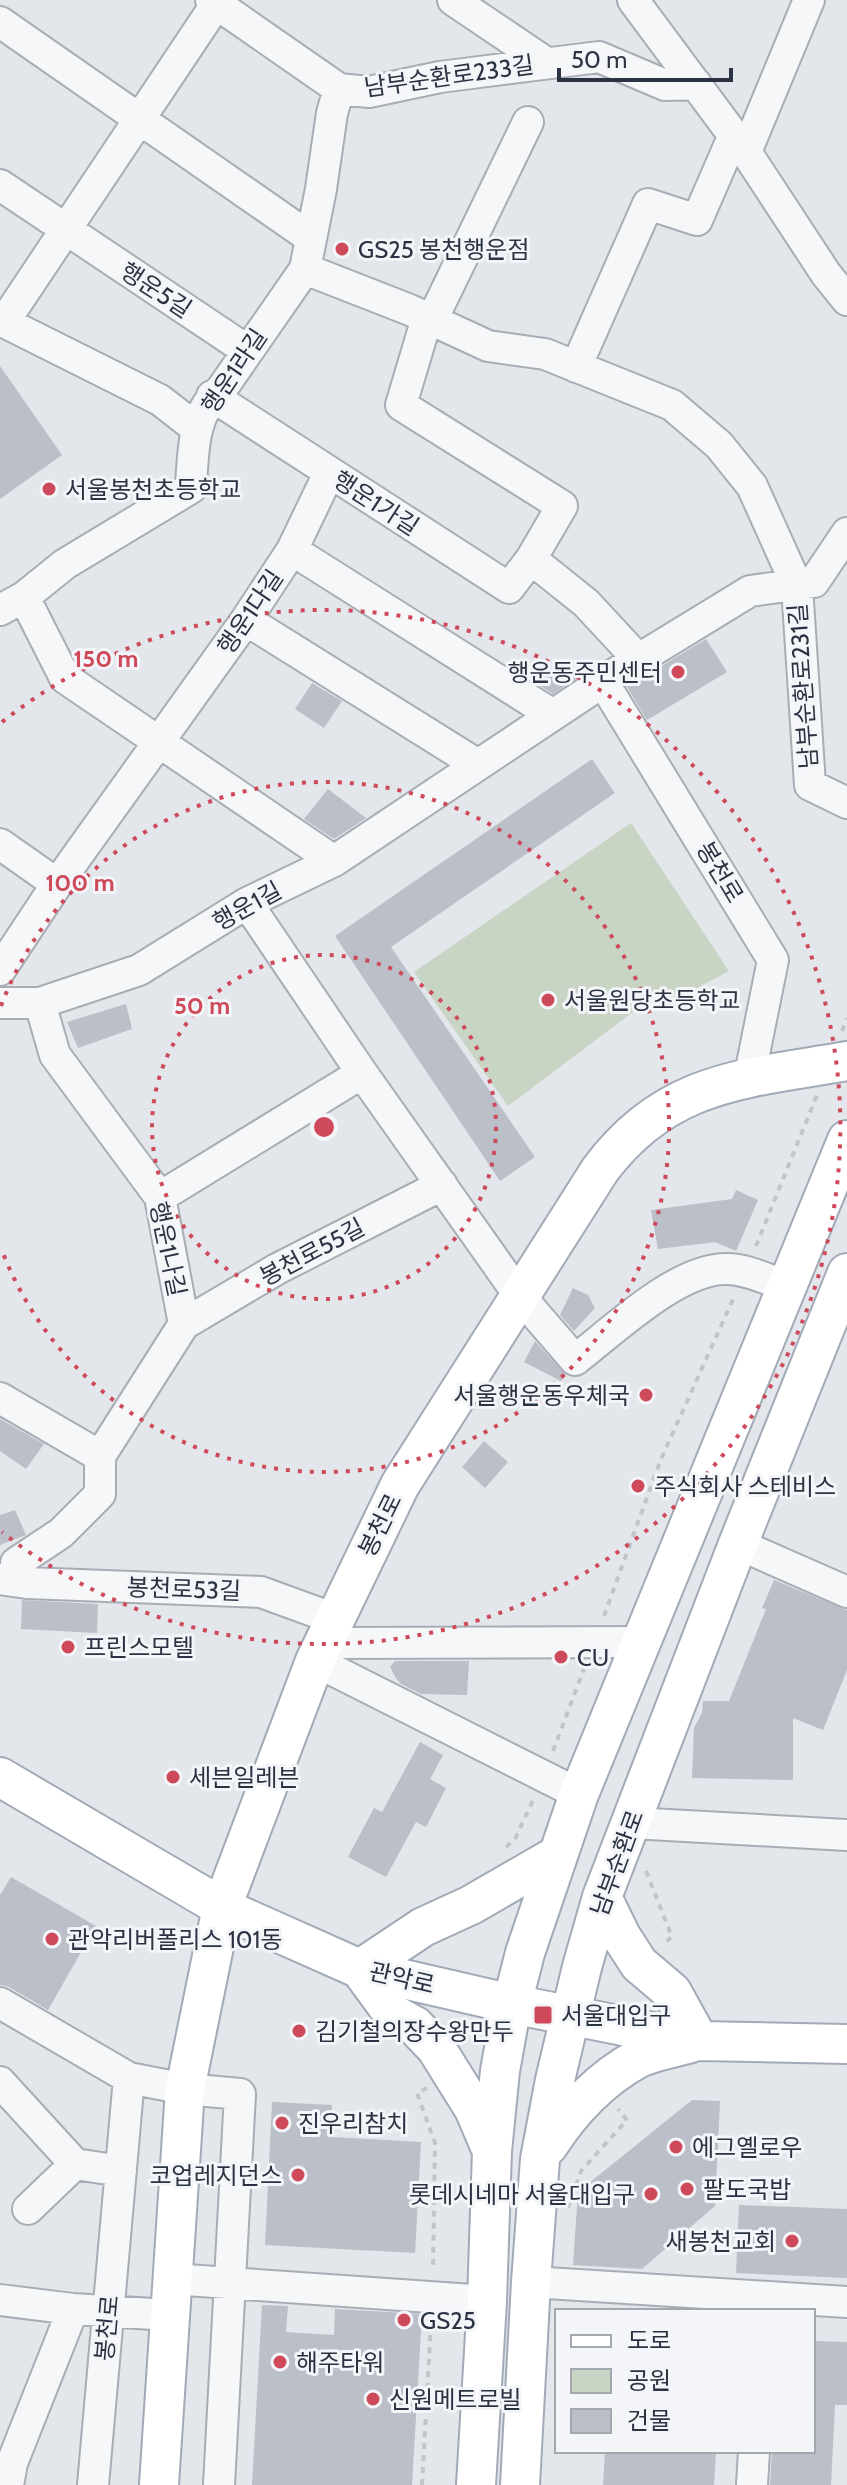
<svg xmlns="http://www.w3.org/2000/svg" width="847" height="2485" font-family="Cabin,'Noto Sans KR',sans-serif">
<rect width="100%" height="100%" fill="#e3e6eb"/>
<path fill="#c8d5c4" d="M631,823L729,971L682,996L645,1003L508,1106L414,972Z"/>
<path fill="#babfc8" d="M0,366L62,455L0,499Z
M706,639L727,672L647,720L627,687Z
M567,661L577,678L553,694L534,682Z
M312,683L342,701L324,728L295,709Z
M592,759L615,793L391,947L535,1157L500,1181L335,936Z
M328,789L366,818L334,839L304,819Z
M126,1004L132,1029L78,1048L67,1022Z
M736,1190L758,1200L736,1251L715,1242L658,1249L651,1210L732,1199Z
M573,1288L588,1295L595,1308L574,1331L560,1315Z
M535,1341L566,1375L561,1381L524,1362Z
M0,1419L44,1444L26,1469L0,1451Z
M484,1441L508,1462L485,1488L462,1467Z
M15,1510L26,1535L0,1545V1515Z
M774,1580L847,1610V1670L823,1730L793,1718V1780L692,1778L694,1728L702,1713L703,1701H729L766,1609L762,1608Z
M22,1600L98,1604L97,1633L21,1629Z
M395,1661H469L467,1695L421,1694L401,1684L396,1678L390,1667Z
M420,1742L443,1755L430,1779L446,1788L426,1827L416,1822L386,1877L348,1857L374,1808L382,1812Z
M11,1877L96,1926L48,2010L9,1987L0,1985V1895Z
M692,2100L720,2101L715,2206L642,2269L573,2265L578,2192Z
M272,2102L332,2105L331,2137L421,2142L415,2253L265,2245Z
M739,2205L847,2209V2278L736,2273Z
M262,2305L288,2306L286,2332L334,2335L335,2309L422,2314L412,2485H252Z
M813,2341L847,2342V2405H835L831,2485H770L772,2451H813Z
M605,2451H716L714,2485H603Z"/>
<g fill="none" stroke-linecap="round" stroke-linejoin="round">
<defs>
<path id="minor" d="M211,0L339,89
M453,0L545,62
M633,0L746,152L826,274L847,300
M0,22L305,234L312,232
M339,89L369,92L440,77L599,57L665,85L696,84
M746,152L809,0
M0,185L248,351
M305,269L410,310L488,346L545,354L672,405L719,445L752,486L797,586L810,785L847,803
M427,318L401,405L562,506L531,559L586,603L638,659
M0,320L160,400L196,428
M432,320L528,122
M4,322L219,0
M576,367L648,204L697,220L733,137
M212,396L509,588L531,559
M292,550L553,715
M24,597L65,678L334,861
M0,610L24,597L65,564L191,488C193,455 192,412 221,390L305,269L321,189L332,113L339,89
M246,620L478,765
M603,682L773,960L749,1079
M0,844L57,884
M247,903L362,1073L519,1295L575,1360C614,1330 678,1268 727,1269C747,1269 768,1280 787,1286
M0,970L57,884L246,620L292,550L329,473
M0,1003H40L139,970L247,903L334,861L616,673L750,591L814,582L847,533
M40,1003L55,1055L160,1197L184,1324L100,1456
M160,1197L362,1073
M184,1324L277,1269L442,1185
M0,1398L100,1456
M738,1544L847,1592
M0,1579L27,1583L261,1592L335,1619
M27,1583L16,1563L61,1533L100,1494V1456
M324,1643L642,1642
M315,1661L579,1794
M632,1823L847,1835
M0,2003L129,2078L185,2089L240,2094L219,2485
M0,2082L75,2164L121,2171
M28,2209L75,2164
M172,2279L487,2301
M531,2282L847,2302
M0,2300L73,2309L169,2315
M8,2485L12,2463L73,2309
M93,2485L129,2078
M752,2485L754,2451"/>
<path id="major" d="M0,1777L225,1909L360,1969L512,2004L699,2041L847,2044
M602,1897L621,1936L639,1964L672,1992L699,2041
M360,1969L393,2014L415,2026L436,2048L474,2109L492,2151
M360,1969L423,1927L471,1905L556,1856
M548,2146C571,2110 599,2080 637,2059C653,2051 674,2048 691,2043
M159,2485L185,2089L222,1907L315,1661L400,1485L600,1170C667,1080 745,1079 847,1061
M476,2485L487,2301L492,2151L500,2071L512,2004L525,1953L579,1794L847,1140
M520,2485L531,2282L540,2159L555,2080L582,1967L602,1897L738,1544L847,1273"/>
</defs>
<use href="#minor" stroke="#a8adb5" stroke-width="34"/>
<use href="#major" stroke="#a2aab7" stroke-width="42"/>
<path stroke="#c1c4ca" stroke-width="4" stroke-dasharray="6 6" stroke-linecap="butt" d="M842,1031L847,1018
M756,1246L817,1095
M604,1616L661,1459L735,1295
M553,1751L584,1669
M506,1847L515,1839L533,1800
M646,1871L672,1937L662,1945
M427,2088L417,2093L435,2143L433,2270
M568,2208L581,2171L627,2120L618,2109
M422,2485L431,2323"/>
<use href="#minor" stroke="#f6f7f9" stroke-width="30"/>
<use href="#major" stroke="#fff" stroke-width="38"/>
</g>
<g fill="none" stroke="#ce4a5a" stroke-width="4" stroke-dasharray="4 8">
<circle cx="324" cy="1127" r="172"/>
<path d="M1 1006A345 345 0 1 1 1 1248"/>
<path d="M2 722A517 517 0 1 1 2 1532"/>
</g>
<g fill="#ce4a5a" stroke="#f3f5f8" stroke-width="3">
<circle cx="342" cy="249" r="8"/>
<circle cx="49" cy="489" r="8"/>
<circle cx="678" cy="672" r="8"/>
<circle cx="548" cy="1000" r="8"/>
<circle cx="646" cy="1395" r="8"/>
<circle cx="638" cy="1486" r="8"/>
<circle cx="68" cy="1647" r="8"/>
<circle cx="561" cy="1657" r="8"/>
<circle cx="173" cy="1777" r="8"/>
<circle cx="52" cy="1939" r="8"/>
<rect x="533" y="2005" width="20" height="20" rx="4"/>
<circle cx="299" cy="2031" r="8"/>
<circle cx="282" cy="2123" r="8"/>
<circle cx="676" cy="2147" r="8"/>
<circle cx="298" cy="2175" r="8"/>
<circle cx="687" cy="2189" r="8"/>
<circle cx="651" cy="2194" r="8"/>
<circle cx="792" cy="2241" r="8"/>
<circle cx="404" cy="2320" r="8"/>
<circle cx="280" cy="2362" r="8"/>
<circle cx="373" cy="2399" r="8"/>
</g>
<g text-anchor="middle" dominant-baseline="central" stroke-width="6" stroke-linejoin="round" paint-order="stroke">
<g font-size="24" fill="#2b3343" stroke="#f3f5f8">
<text transform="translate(449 76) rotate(-8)">남부순환로233길</text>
<text transform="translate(156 290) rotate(33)">행운5길</text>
<text transform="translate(234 371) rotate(-56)">행운1라길</text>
<text transform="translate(376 503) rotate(33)">행운1가길</text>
<text transform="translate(250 612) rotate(-56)">행운1다길</text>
<text transform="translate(803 686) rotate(-94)">남부순환로231길</text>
<text transform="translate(720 872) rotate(59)">봉천로</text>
<text transform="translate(247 906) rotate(-29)">행운1길</text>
<text transform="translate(168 1249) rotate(78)">행운1나길</text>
<text transform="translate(312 1252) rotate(-28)">봉천로55길</text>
<text transform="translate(380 1525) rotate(-64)">봉천로</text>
<text transform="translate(184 1589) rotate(2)">봉천로53길</text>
<text transform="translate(617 1863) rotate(-70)">남부순환로</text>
<text transform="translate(402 1978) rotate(13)">관악로</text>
<text transform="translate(107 2328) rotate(-85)">봉천로</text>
</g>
<g font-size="24" fill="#2b3343" stroke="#f3f5f8" text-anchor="start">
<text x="358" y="249">GS25 봉천행운점</text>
<text x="65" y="489">서울봉천초등학교</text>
<text x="662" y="672" text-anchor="end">행운동주민센터</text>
<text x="564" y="1000">서울원당초등학교</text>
<text x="630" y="1395" text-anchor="end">서울행운동우체국</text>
<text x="654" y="1486">주식회사 스테비스</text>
<text x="84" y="1647">프린스모텔</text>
<text x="577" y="1657">CU</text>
<text x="189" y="1777">세븐일레븐</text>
<text x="68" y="1939">관악리버폴리스 101동</text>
<text x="561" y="2015">서울대입구</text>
<text x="315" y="2031">김기철의장수왕만두</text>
<text x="298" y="2123">진우리참치</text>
<text x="692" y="2147">에그옐로우</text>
<text x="282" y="2175" text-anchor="end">코업레지던스</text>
<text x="703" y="2189">팔도국밥</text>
<text x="635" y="2194" text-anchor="end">롯데시네마 서울대입구</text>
<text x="776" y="2241" text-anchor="end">새봉천교회</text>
<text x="420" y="2320">GS25</text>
<text x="296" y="2362">해주타워</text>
<text x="389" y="2399">신원메트로빌</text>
</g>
</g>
<circle cx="324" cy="1127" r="12" fill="#ce4a5a" stroke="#f3f5f8" stroke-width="4"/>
<g font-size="24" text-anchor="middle" font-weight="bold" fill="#ce4a5a" stroke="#f3f5f8" stroke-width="6" stroke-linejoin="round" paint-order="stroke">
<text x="106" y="667">150 m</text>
<text x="80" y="891">100 m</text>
<text x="202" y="1014">50 m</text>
</g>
<rect x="555" y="2309" width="260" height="144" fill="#f3f5f8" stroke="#a3a7b0" stroke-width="2"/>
<rect x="571" y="2335" width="40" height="12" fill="#ffffff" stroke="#a3a7b0" stroke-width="2"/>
<text x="627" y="2349" font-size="24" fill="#2b3343">도로</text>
<rect x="571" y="2369" width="40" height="24" fill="#c8d5c4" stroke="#a3a7b0" stroke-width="2"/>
<text x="627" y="2389" font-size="24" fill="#2b3343">공원</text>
<rect x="571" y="2409" width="40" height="24" fill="#babfc8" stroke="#a3a7b0" stroke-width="2"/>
<text x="627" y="2429" font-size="24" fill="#2b3343">건물</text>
<path d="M559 68v12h172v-12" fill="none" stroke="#2b3343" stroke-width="4"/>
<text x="571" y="68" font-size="24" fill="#2b3343" stroke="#f3f5f8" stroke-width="6" paint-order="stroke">50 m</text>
</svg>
